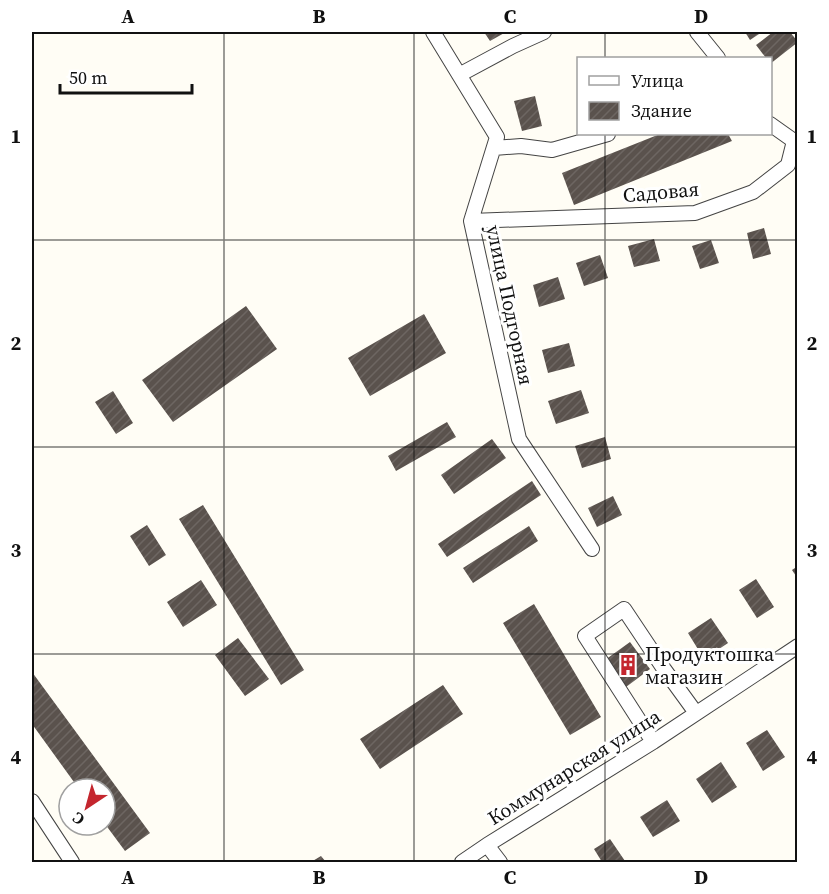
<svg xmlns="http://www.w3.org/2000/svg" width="829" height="894" font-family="'Source Serif 4',serif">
<defs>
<pattern id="building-hatch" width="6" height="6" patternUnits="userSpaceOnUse" patternTransform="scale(1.5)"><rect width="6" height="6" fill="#5a524d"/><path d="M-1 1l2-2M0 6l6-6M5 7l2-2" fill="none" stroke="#6d6662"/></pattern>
</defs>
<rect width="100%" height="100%" fill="#fffdf5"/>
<path fill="url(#building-hatch)" d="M484,32H506L490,41Z
M745,32H762L750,40Z
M773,32H790L798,42L770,64V58H766L756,45Z
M535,96L542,126L522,131L514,101Z
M660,134H728L732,141L574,205L562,173Z
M764,228L771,254L753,259L747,233Z
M654,239L660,261L634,267L628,246Z
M711,240L719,263L700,269L692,246Z
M600,255L608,278L584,286L576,263Z
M558,277L565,299L539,307L533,285Z
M246,306L277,349L173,422L142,380Z
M424,314L446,353L370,396L348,358Z
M569,343L575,366L548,373L542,350Z
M581,390L589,413L556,424L548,401Z
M113,391L133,423L116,434L95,402Z
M447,422L456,437L396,471L388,456Z
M605,437L611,459L582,468L575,446Z
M492,439L506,458L454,494L441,475Z
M532,481L541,495L447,557L438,544Z
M613,496L622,515L597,527L588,508Z
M203,505L304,670L281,685L179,519Z
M147,525L166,555L149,566L130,536Z
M529,526L538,541L473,583L463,568Z
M798,566V579L792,570Z
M756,579L774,607L757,618L739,590Z
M201,580L217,605L183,627L167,602Z
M534,604L601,717L570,735L503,623Z
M711,618L728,643L704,659L688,633Z
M238,638L269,679L245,696L215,655Z
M630,642L650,669L626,687L605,660Z
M32,672L150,833L125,851L105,824V789H79L32,724Z
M443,685L463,714L380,769L360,739Z
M767,730L785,757L763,771L746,743Z
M721,762L737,787L712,803L696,779Z
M667,800L680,821L653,837L640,817Z
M610,839L625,861L622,862H602L594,849Z
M321,856L326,862H311Z"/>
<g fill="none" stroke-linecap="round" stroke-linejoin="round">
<defs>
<path id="street" d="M433,32L497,137L471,221L519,439L592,549
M697,32L718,58
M459,75L513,46L544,32
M494,148L521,146L552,150L608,134
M471,221L695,213L753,192L788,165L794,141L770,124
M653,742L585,636L624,609L664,669L696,713
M32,801L72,862
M487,845L500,862
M462,862L487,845L653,742L798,646"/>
</defs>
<use href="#street" stroke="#444" stroke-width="16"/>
<use href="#street" stroke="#fff" stroke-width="14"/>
</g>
<path fill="none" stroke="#111" stroke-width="1.5" stroke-opacity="0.55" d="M224,32V862M414,32V862M605,32V58M605,134V862M32,240H798M32,447H798M32,654H798"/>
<defs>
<symbol id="building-bare" viewBox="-9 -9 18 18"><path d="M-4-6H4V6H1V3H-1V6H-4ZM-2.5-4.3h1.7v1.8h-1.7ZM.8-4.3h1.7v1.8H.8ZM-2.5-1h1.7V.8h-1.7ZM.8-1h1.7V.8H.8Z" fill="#c4262e" stroke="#fff" stroke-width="2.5" paint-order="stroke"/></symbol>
</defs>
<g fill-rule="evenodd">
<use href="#building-bare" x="613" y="650" width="30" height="30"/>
</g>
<g text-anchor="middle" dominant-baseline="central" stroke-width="6" stroke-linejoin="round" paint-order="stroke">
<g font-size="20" fill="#111" stroke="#fff">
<text transform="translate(661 192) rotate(-5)">Садовая</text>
<text transform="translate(510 305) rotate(78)">улица Подгорная</text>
<text transform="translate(574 767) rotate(-32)">Коммунарская улица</text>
</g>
<g font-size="20" fill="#111" stroke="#fff" text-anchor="start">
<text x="645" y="654">Продуктошка<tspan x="645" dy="23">магазин</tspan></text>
</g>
</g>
<rect width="829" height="894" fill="none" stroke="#ffffff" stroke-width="66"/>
<rect x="577" y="57" width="195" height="78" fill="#ffffff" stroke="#a0a0a0" stroke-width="1.5"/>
<rect x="589" y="76" width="30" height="9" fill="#ffffff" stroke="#a0a0a0" stroke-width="1.5"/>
<text x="631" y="87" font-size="18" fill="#111111">Улица</text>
<rect x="589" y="102" width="30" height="18" fill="url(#building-hatch)" stroke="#a0a0a0" stroke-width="1.5"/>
<text x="631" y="117" font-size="18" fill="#111111">Здание</text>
<g transform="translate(87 807) rotate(216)"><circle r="28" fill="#ffffff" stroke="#a0a0a0" stroke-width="1.5"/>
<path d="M0-4.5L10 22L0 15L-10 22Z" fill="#c4262e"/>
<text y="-9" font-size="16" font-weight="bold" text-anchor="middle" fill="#111111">С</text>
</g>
<path d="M60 84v9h132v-9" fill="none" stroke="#111111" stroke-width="3"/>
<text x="69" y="84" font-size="18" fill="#111111" stroke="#ffffff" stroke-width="4.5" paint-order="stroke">50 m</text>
<rect x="33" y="33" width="763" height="828" fill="none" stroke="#111" stroke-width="2"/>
<g font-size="20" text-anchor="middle" font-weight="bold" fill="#111">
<text x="128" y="23">A</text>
<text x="319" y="23">B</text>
<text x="510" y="23">C</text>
<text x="701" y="23">D</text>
<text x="16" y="143">1</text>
<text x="812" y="143">1</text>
<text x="16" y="350">2</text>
<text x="812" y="350">2</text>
<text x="16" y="557">3</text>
<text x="812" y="557">3</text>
<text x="16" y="764">4</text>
<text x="812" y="764">4</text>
<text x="128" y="884">A</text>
<text x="319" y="884">B</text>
<text x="510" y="884">C</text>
<text x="701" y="884">D</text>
</g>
</svg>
